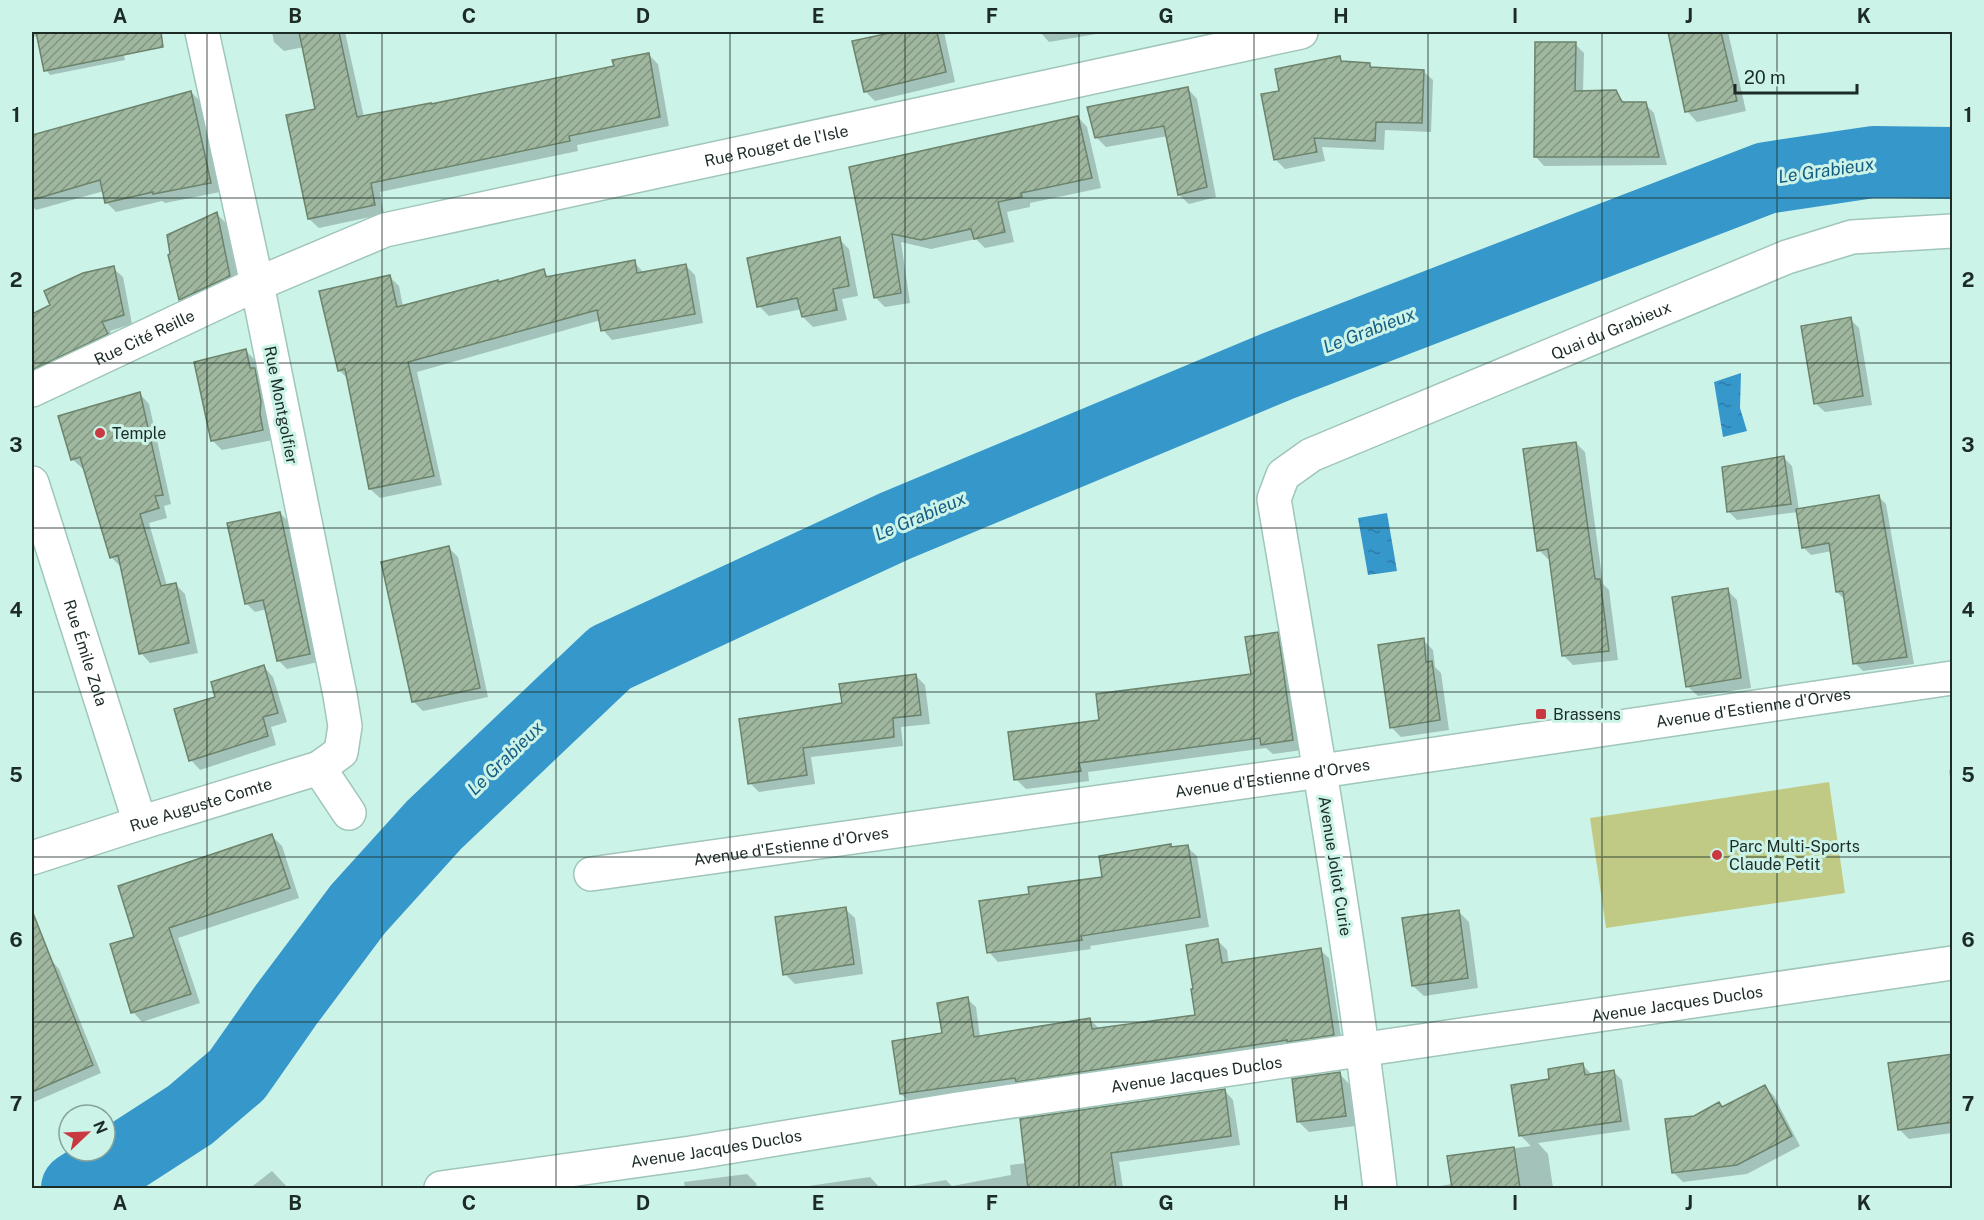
<svg xmlns="http://www.w3.org/2000/svg" width="1984" height="1220" font-family="'Public Sans',sans-serif">
<defs>
<pattern id="water-ripples" width="26" height="14" patternUnits="userSpaceOnUse" patternTransform="scale(1.5)"><rect width="26" height="14" fill="#3697cb"/><path d="M2 4q2-2 4 0t4 0M15 11q2-2 4 0t4 0" fill="none" stroke="#2d7ba5"/></pattern>
<pattern id="building-hatch" width="6" height="6" patternUnits="userSpaceOnUse" patternTransform="scale(1.5)"><rect width="6" height="6" fill="#9fb79f"/><path d="M-1 1l2-2M0 6l6-6M5 7l2-2" fill="none" stroke="#819581"/></pattern>
</defs>
<rect width="100%" height="100%" fill="#ccf3e8"/>
<path fill="#c1ca85" d="M1829,782L1845,893L1606,928L1590,818Z"/>
<path fill="url(#water-ripples)" d="M1741,373L1740,408L1747,431L1723,437L1714,382Z
M1387,513L1397,571L1368,575L1358,518Z"/>
<path fill="#0003" d="M32,32H119L125,60L50,75L46,70L39,35L32,38Z
M272,32H345L364,117L616,68L648,54L658,64L669,126L577,145L578,151L380,192L384,214L319,228L309,219L316,110L304,47L284,51L274,42Z
M887,32H944L955,82L875,101L865,91L888,35Z
M1040,32H1108L1049,42Z
M1670,32H1728L1746,111L1697,122L1687,111Z
M1575,44L1584,53L1583,92H1615L1626,104H1645L1654,113L1667,165L1544,166L1536,157Z
M1339,58L1344,63L1369,64L1374,69L1423,71L1433,80L1431,132L1385,130L1384,150L1322,147L1325,161L1285,169L1276,160L1263,96L1281,92Z
M1188,89L1197,99L1216,197L1189,204L1179,195L1168,136L1106,147L1096,137Z
M191,92L201,102L220,192L165,203L162,201L116,212L106,202L104,191L36,210L32,206V136Z
M1078,117L1087,127L1101,188L1030,203V207L1007,212L1014,242L985,248L976,239L931,249L901,242L910,303L885,307L875,297L851,168Z
M217,214L226,223L239,285L190,309L180,299L172,256Z
M839,239L849,249L858,296L842,299L847,320L813,327L803,317L802,309L769,316L759,306Z
M634,262L644,273L685,265L695,275L703,323L612,340L603,330L601,320L417,372L442,485L380,498L370,489L349,380L339,370L389,276L399,286L403,307L497,281L499,283L543,271L550,278Z
M113,268L123,277L132,324L110,331L116,343L43,377L32,362V315L52,306Z
M1850,319L1859,328L1872,405L1825,412L1815,403Z
M246,351L256,361L273,440L222,450L212,440Z
M140,394L149,404L171,504L164,506L167,518L149,523L167,586L175,584L185,594L198,653L150,663L141,653L121,567L111,557L85,468H82L72,459Z
M1576,443L1585,452L1603,584L1609,590L1618,660L1573,665L1564,656L1551,559H1548L1539,550Z
M1784,458L1792,466L1799,510L1879,497L1886,504L1914,664L1863,671L1855,663L1845,600L1837,592L1832,551L1811,555L1803,547L1798,512L1737,520L1728,511Z
M280,513L289,522L318,662L287,669L278,660L267,609L255,612L246,603Z
M449,548L458,557L488,697L423,711L413,701Z
M1727,590L1737,600L1751,688L1698,696L1687,686Z
M1277,634L1287,644L1303,750L1273,754L1266,748L1088,772L1089,781L1026,789L1016,779L1101,721L1253,675Z
M1423,640L1433,650L1435,667L1441,673L1449,730L1401,737L1391,727Z
M264,667L273,677L287,722L271,727L276,745L200,770L191,760L217,698Z
M916,676L925,685L930,724L901,727L903,746L811,757L815,784L759,792L750,783L843,704Z
M1949,770H1952V794Z
M272,836L282,846L299,898L178,938L200,1003L142,1022L133,1012L136,938Z
M1170,846L1173,849L1187,847L1197,856L1209,927L1090,946L1091,949L998,962L989,952L1031,895L1104,878Z
M845,909L855,918L863,974L795,984L785,974Z
M1458,911L1469,922L1478,988L1424,996L1413,986Z
M1218,941L1227,950L1229,964L1320,950L1329,958L1342,1043L910,1102L901,1094L967,999L976,1007L980,1037L1090,1020L1100,1029L1196,1016Z
M51,960L59,969L101,1073L34,1102L32,1099V968Z
M1952,1056V1133L1909,1139L1899,1129Z
M1583,1065L1592,1075L1613,1071L1622,1080L1630,1130L1538,1143L1548,1154L1553,1188H1428L1452,1184L1448,1157L1531,1146L1520,1135L1551,1080Z
M1339,1073L1349,1084L1355,1126L1309,1132L1299,1122Z
M1765,1087L1774,1096L1800,1146L1747,1174L1683,1182L1674,1173L1695,1117L1723,1109Z
M1224,1090L1233,1100L1240,1145L1119,1162L1123,1188H899L946,1180L952,1186L1011,1175L1010,1165L1026,1163Z
M272,1171L288,1188H250Z
M747,1174L756,1183L757,1188H685L684,1182Z
M870,1177L880,1188H795Z"/>
<g fill="none" stroke-linecap="round" stroke-linejoin="round">
<path stroke="#3697cb" stroke-width="72" d="M77,1188L190,1115L237,1075L286,1005L358,909L434,825L610,658L895,526L1278,366L1766,178L1873,162L1952,163"/>
</g>
<path fill="url(#building-hatch)" stroke="#6c836c" stroke-width="1.5" d="M36,32H161L163,47L44,71Z
M299,32H339L357,117L431,103V104L614,66L612,60L649,53L660,117L569,136L570,141L371,183L375,205L308,219L286,115L315,109Z
M894,32H937L946,72L864,92L852,41Z
M1668,32H1721L1737,101L1685,112Z
M1535,42H1576L1575,91L1616,90L1622,102H1646L1659,157H1534Z
M1340,56L1341,61L1370,63V67L1424,70L1422,123L1376,122L1375,141L1314,138L1317,152L1274,160L1261,94L1279,91L1275,69Z
M1188,87L1207,187L1178,195L1164,126L1095,138L1087,107Z
M191,91L211,183L153,194V192L105,203L100,180L32,200V135Z
M1078,116L1092,178L1021,193L1022,197L998,202L1005,232L974,239L971,229L921,240L892,234L901,293L874,298L849,167Z
M217,212L230,276L179,300L168,255L170,254L167,235Z
M840,237L849,286L833,289L837,310L802,317L797,298L757,307L747,258Z
M635,260L637,273L686,264L695,314L601,331L597,310L408,362L434,476L369,489L345,369L338,371L319,291L390,275L397,307L498,280V282L544,269L546,277Z
M114,266L124,315L102,322L108,334L32,370V314L50,305L44,291L83,273Z
M1851,317L1863,396L1814,404L1801,326Z
M246,349L250,368H255L261,401L260,414L263,430L211,441L194,362Z
M140,392L163,495L155,496L159,508L140,514L161,586L176,583L189,643L139,654L118,555L110,558L80,457L71,460L58,416Z
M1576,442L1595,579H1600L1609,651L1562,656L1548,549L1537,551L1523,449Z
M1784,456L1791,504L1727,512L1722,467Z
M1879,495L1907,657L1853,664L1843,591L1836,592L1829,543L1802,548L1796,509Z
M280,512L310,654L277,661L263,600L245,604L227,523Z
M449,546L480,688L412,702L381,562Z
M1728,588L1741,678L1686,687L1672,597Z
M1278,632L1293,740L1261,745L1260,738L1079,763L1081,771L1014,780L1008,732L1099,720L1096,694L1251,674L1245,637Z
M1424,638L1426,662L1432,661L1440,720L1390,728L1378,645Z
M264,665L278,713L263,717L268,736L189,761L174,709L215,697L211,682Z
M916,674L921,715L893,718L894,737L803,748L807,775L748,784L739,719L842,703L839,684Z
M272,834L290,888L169,928L191,994L131,1013L110,944L134,937L118,886Z
M1171,844V847L1188,845L1200,917L1081,936L1082,940L987,953L979,901L1029,894L1028,887L1102,877L1099,856Z
M846,907L854,964L783,975L775,917Z
M1459,910L1468,978L1412,986L1402,918Z
M33,913L93,1065L32,1092V914Z
M1218,939L1222,963L1321,948L1334,1035L1287,1042V1040L1016,1082L1015,1078L900,1094L892,1041L942,1033L937,1003L968,997L974,1037L1090,1018L1092,1029L1195,1015L1191,989H1193L1186,945Z
M1953,1054V1122L1898,1130L1888,1063Z
M1583,1063L1585,1075L1614,1070L1621,1121L1519,1136L1511,1085L1549,1079L1548,1069Z
M1340,1072L1346,1116L1297,1122L1292,1079Z
M1765,1085L1792,1136L1737,1165L1672,1173L1665,1119L1694,1116L1719,1102L1722,1107Z
M1225,1089L1231,1136L1111,1153L1116,1188H1028L1020,1119Z
M1514,1147L1520,1188H1452L1447,1156Z"/>
<g fill="none" stroke-linecap="round" stroke-linejoin="round">
<defs>
<g id="street">
<path id="s1" d="M32,390L257,284L385,230L1301,32"/>
<path id="s2" d="M32,483L140,823"/>
<path d="M319,768L349,813"/>
<path id="s3" d="M32,858L140,823L319,768L341,752L345,726L340,695L257,284L202,32"/>
<path id="s4" d="M591,874L1321,771L1952,678"/>
<path id="s5" d="M441,1188L691,1153L958,1109L1952,963"/>
<path id="s6" d="M1380,1188C1353,958 1313,728 1274,499L1283,475L1311,455L1787,257L1852,237L1952,231"/>
</g>
</defs>
<use href="#street" stroke="#a0c5ba" stroke-width="36"/>
<use href="#street" stroke="#fff" stroke-width="33"/>
</g>
<path fill="none" stroke="#1c2b26" stroke-width="1.5" stroke-opacity="0.55" d="M207,32V1188M382,32V1188M556,32V1188M730,32V1188M905,32V1188M1079,32V1188M1254,32V1188M1428,32V1188M1602,32V1188M1777,32V1188M32,198H1952M32,363H1952M32,528H1952M32,692H1952M32,857H1952M32,1022H1952"/>
<g fill="#c93941" stroke="#ccf3e8" stroke-width="2">
<circle cx="100" cy="433" r="6"/>
<rect x="1535" y="708" width="12" height="12" rx="3"/>
<circle cx="1717" cy="855" r="6"/>
</g>
<g text-anchor="middle" dominant-baseline="central" stroke-width="6" stroke-linejoin="round" paint-order="stroke">
<g font-size="16" fill="#1c2b26" stroke="#ccf3e8">
<text stroke="none"><textPath href="#s1" startOffset="788">Rue Rouget de l'Isle</textPath></text>
<text stroke="none"><textPath href="#s6" startOffset="1082">Quai du Grabieux</textPath></text>
<text stroke="none"><textPath href="#s1" startOffset="124">Rue Cité Reille</textPath></text>
<text transform="translate(281 405) rotate(79)">Rue Montgolfier</text>
<text stroke="none"><textPath href="#s2" startOffset="178">Rue Émile Zola</textPath></text>
<text stroke="none"><textPath href="#s4" startOffset="1174">Avenue d'Estienne d'Orves</textPath></text>
<text stroke="none"><textPath href="#s4" startOffset="688">Avenue d'Estienne d'Orves</textPath></text>
<text stroke="none"><textPath href="#s3" startOffset="177">Rue Auguste Comte</textPath></text>
<text stroke="none"><textPath href="#s4" startOffset="202">Avenue d'Estienne d'Orves</textPath></text>
<text transform="translate(1335 866) rotate(81)">Avenue Joliot Curie</text>
<text stroke="none"><textPath href="#s5" startOffset="1250">Avenue Jacques Duclos</textPath></text>
<text stroke="none"><textPath href="#s5" startOffset="764">Avenue Jacques Duclos</textPath></text>
<text stroke="none"><textPath href="#s5" startOffset="278">Avenue Jacques Duclos</textPath></text>
</g>
<g font-size="16" fill="#1c2b26" stroke="#ccf3e8" text-anchor="start">
<text x="112" y="433">Temple</text>
<text x="1553" y="714">Brassens</text>
<text x="1729" y="846">Parc Multi-Sports<tspan x="1729" dy="18">Claude Petit</tspan></text>
</g>
<g font-size="18" font-style="italic" fill="#165d81" stroke="#ccf3e8">
<text transform="translate(1826 170) rotate(-8)">Le Grabieux</text>
<text transform="translate(1369 330) rotate(-21)">Le Grabieux</text>
<text transform="translate(920 516) rotate(-23)">Le Grabieux</text>
<text transform="translate(505 758) rotate(-44)">Le Grabieux</text>
</g>
</g>
<rect width="1984" height="1220" fill="none" stroke="#ccf3e8" stroke-width="66"/>
<g transform="translate(87 1133) rotate(67)"><circle r="28" fill="#ccf3e8" stroke="#86a39a" stroke-width="1.5"/>
<path d="M0-4.5L10 22L0 15L-10 22Z" fill="#c93941"/>
<text y="-9" font-size="16" font-weight="bold" text-anchor="middle" fill="#1c2b26">N</text>
</g>
<path d="M1735 84v9h122v-9" fill="none" stroke="#1c2b26" stroke-width="3"/>
<text x="1744" y="84" font-size="18" fill="#1c2b26" stroke="#ccf3e8" stroke-width="4.5" paint-order="stroke">20 m</text>
<rect x="33" y="33" width="1918" height="1154" fill="none" stroke="#1c2b26" stroke-width="2"/>
<g font-size="20" text-anchor="middle" font-weight="bold" fill="#1c2b26">
<text x="120" y="23">A</text>
<text x="295" y="23">B</text>
<text x="469" y="23">C</text>
<text x="643" y="23">D</text>
<text x="818" y="23">E</text>
<text x="992" y="23">F</text>
<text x="1166" y="23">G</text>
<text x="1341" y="23">H</text>
<text x="1515" y="23">I</text>
<text x="1689" y="23">J</text>
<text x="1864" y="23">K</text>
<text x="16" y="122">1</text>
<text x="1968" y="122">1</text>
<text x="16" y="287">2</text>
<text x="1968" y="287">2</text>
<text x="16" y="452">3</text>
<text x="1968" y="452">3</text>
<text x="16" y="617">4</text>
<text x="1968" y="617">4</text>
<text x="16" y="782">5</text>
<text x="1968" y="782">5</text>
<text x="16" y="947">6</text>
<text x="1968" y="947">6</text>
<text x="16" y="1111">7</text>
<text x="1968" y="1111">7</text>
<text x="120" y="1210">A</text>
<text x="295" y="1210">B</text>
<text x="469" y="1210">C</text>
<text x="643" y="1210">D</text>
<text x="818" y="1210">E</text>
<text x="992" y="1210">F</text>
<text x="1166" y="1210">G</text>
<text x="1341" y="1210">H</text>
<text x="1515" y="1210">I</text>
<text x="1689" y="1210">J</text>
<text x="1864" y="1210">K</text>
</g>
</svg>
